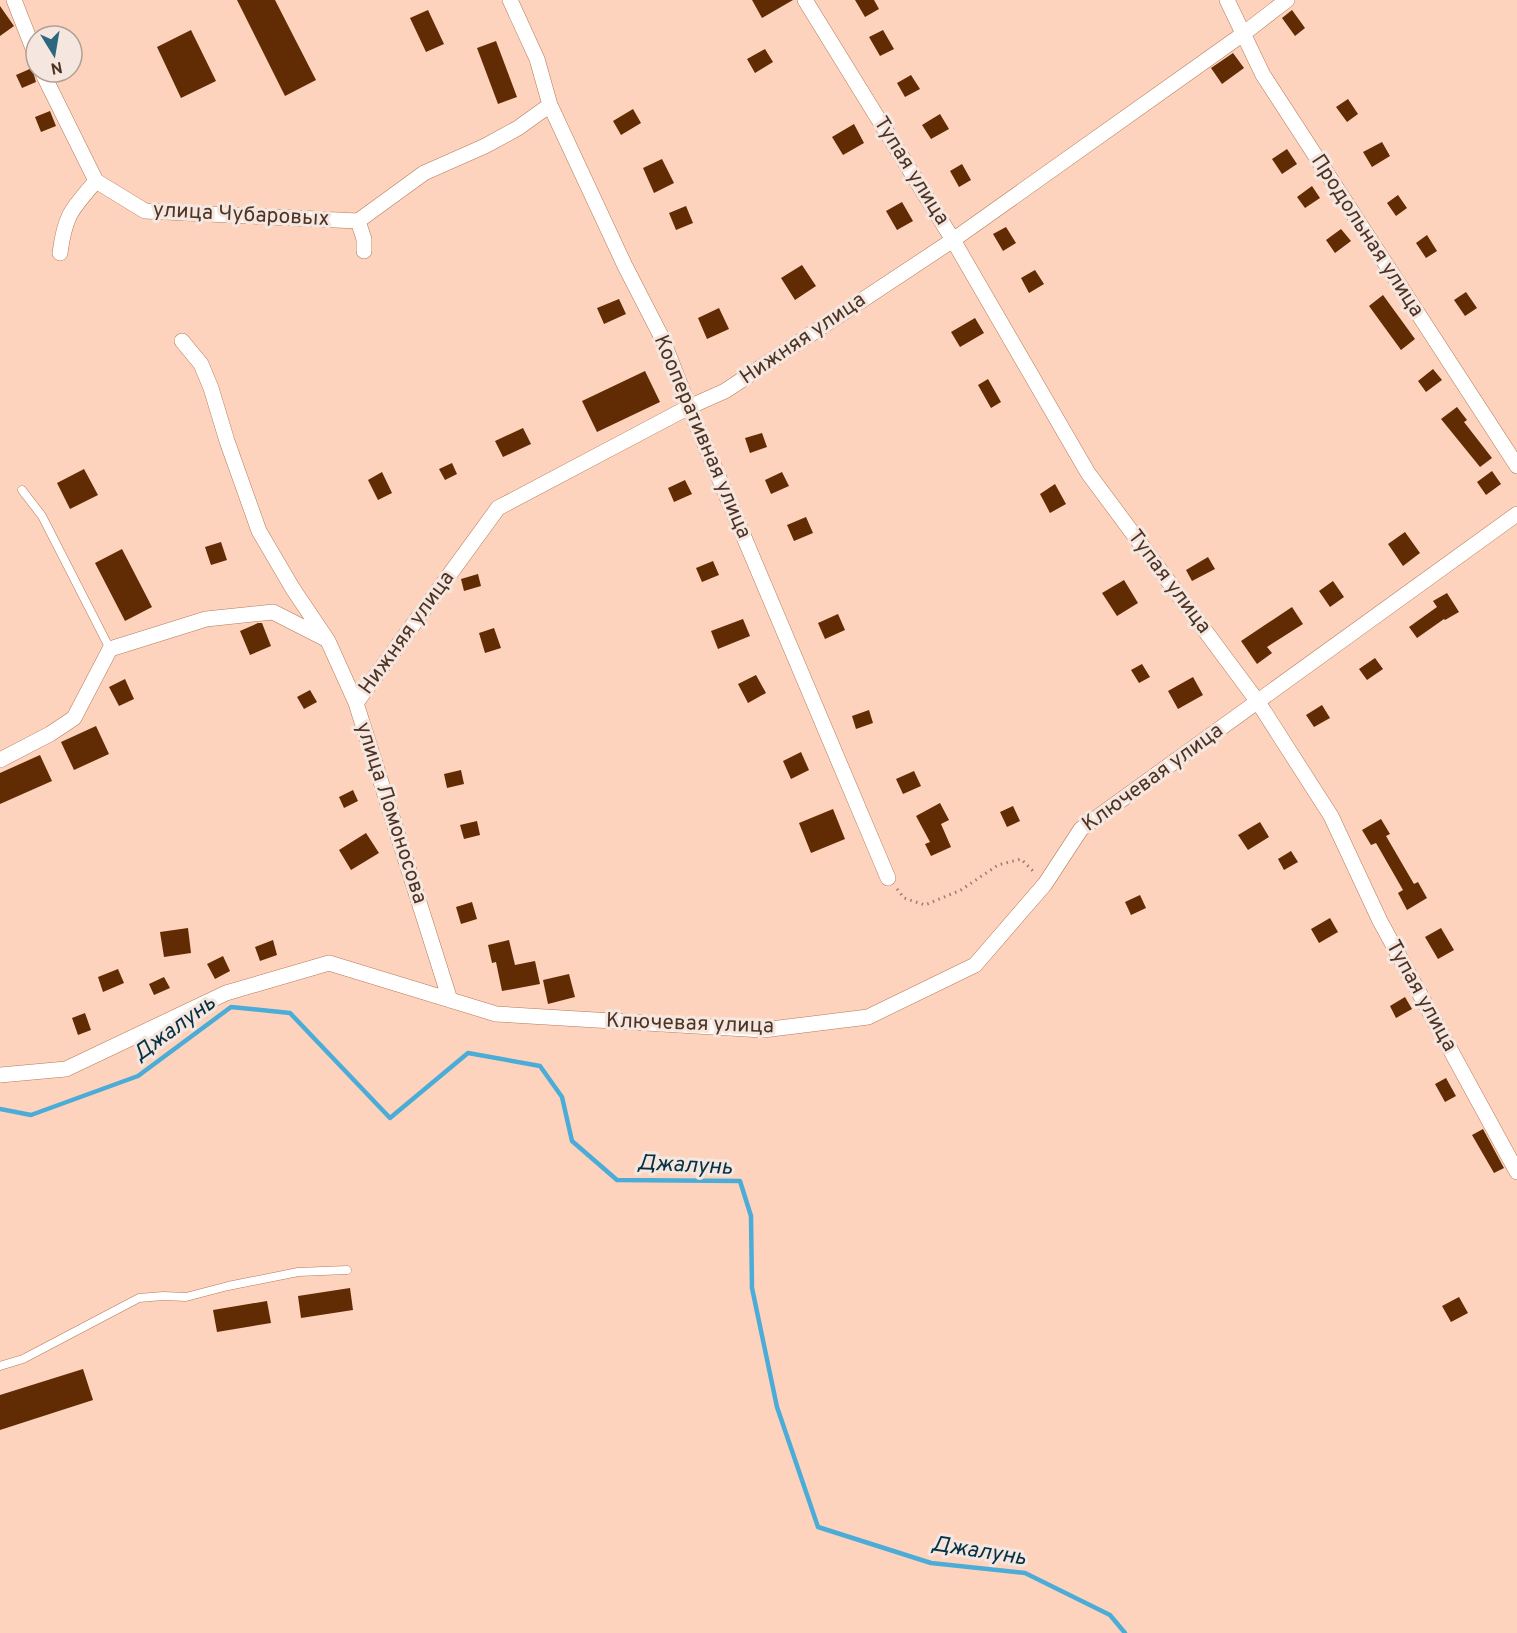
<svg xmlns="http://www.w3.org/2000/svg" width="1517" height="1633" font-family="Overpass,sans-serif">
<rect width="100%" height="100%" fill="#fdd3bd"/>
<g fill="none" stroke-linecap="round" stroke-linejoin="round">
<path stroke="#4badd7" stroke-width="4.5" d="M0,1109L31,1115L138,1076L231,1007L290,1013L390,1118L468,1053L540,1066L562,1097L572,1141L617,1180L740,1181L751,1216L752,1288L777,1407L818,1527L931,1563L1025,1573L1110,1615L1125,1633"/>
</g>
<path fill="#612b03" d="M237,0H275L316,80L285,96Z
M752,0H793L762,18Z
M855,0H874L879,9L865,17Z
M0,6L14,26L0,36Z
M428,10L444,44L426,52L410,18Z
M1292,10L1305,28L1295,36L1282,18Z
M191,30L216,81L181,98L157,47Z
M883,30L894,49L880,56L869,37Z
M496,41L517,97L498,104L477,48Z
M765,49L773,62L755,73L747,59Z
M1233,53L1244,68L1222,84L1211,68Z
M32,68L36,82L22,88L16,75Z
M911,75L920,89L905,97L897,83Z
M1348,99L1358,114L1347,122L1336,107Z
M633,109L641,123L621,135L613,121Z
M50,111L56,126L41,132L35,117Z
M940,114L949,129L931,139L922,125Z
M854,124L864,143L843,155L832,137Z
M1382,142L1390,156L1372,167L1363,152Z
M1287,149L1297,164L1282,174L1272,159Z
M662,159L674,183L654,193L643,168Z
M962,164L971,180L959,187L950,171Z
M1312,186L1320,198L1305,208L1297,197Z
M1398,195L1407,208L1396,216L1387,203Z
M902,202L913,221L897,230L886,211Z
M686,206L693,223L676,230L669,213Z
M1006,227L1016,243L1003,251L993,234Z
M1341,229L1351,241L1335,253L1326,240Z
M1427,235L1437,251L1426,258L1416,243Z
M802,265L816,286L795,300L781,278Z
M1035,270L1044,284L1029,293L1021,278Z
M1466,292L1477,308L1465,316L1454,300Z
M1383,295L1415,339L1401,350L1369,306Z
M619,299L626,314L604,324L597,308Z
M719,308L729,329L707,339L698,318Z
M975,318L984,333L960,347L951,332Z
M1433,369L1442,380L1426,392L1418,381Z
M645,371L660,402L597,432L582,401Z
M988,379L1001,402L991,408L978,385Z
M1457,407L1467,420L1464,422L1492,458L1480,467L1441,419Z
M523,428L531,444L503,457L495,441Z
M762,433L767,447L750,453L745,438Z
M452,463L457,474L445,480L439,469Z
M84,469L98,495L70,509L57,483Z
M1492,471L1501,484L1486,495L1477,482Z
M382,472L392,493L378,500L368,480Z
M782,472L789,486L771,494L765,480Z
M685,480L692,494L674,502L668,488Z
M1055,484L1066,504L1050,513L1040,494Z
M806,517L813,533L794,541L787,525Z
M1405,532L1420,553L1403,566L1388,544Z
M221,542L227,560L211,565L205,547Z
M122,549L152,607L125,621L95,563Z
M1208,557L1215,569L1192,581L1186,570Z
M713,561L719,575L702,582L696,568Z
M478,574L481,586L464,591L461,579Z
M1124,580L1138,603L1117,616L1102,593Z
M1333,581L1344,597L1330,607L1319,591Z
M1447,593L1459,612L1445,620L1444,619L1417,638L1409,627L1437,607L1433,601Z
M1292,607L1303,624L1267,647L1272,653L1257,664L1241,641Z
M838,614L845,630L825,639L818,623Z
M743,619L750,636L718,649L711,631Z
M258,623H262L271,646L250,655L240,631Z
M494,628L501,648L485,653L479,633Z
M1375,658L1383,669L1367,680L1359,669Z
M1142,664L1150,677L1139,683L1131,670Z
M756,675L766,693L748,703L738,684Z
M1193,677L1203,695L1178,709L1168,691Z
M125,679L134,699L119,706L109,687Z
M310,690L317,702L304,709L297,697Z
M1322,705L1330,718L1314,727L1306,715Z
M869,710L873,723L856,729L852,716Z
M96,726L109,754L74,770L61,742Z
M801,752L809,770L791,779L783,761Z
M40,755L52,781L0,804V773Z
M461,770L464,784L447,788L444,774Z
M914,771L921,786L903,794L896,779Z
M353,790L358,801L344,808L339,797Z
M940,803L949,820L941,824L951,847L931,856L925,844L930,842L916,816Z
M1013,806L1020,821L1007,827L1000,812Z
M833,809L845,839L811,853L799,823Z
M1381,819L1390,834L1386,836L1414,884L1418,882L1427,898L1407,910L1398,893L1403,890L1376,843L1371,845L1362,830Z
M477,821L480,835L464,839L460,825Z
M1260,822L1269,837L1248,850L1238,835Z
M366,833L379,853L351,870L339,850Z
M1291,851L1298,862L1284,870L1278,859Z
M1140,895L1146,908L1131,915L1125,902Z
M472,902L477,919L461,924L456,907Z
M1330,918L1338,932L1319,943L1311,929Z
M188,928L191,953L164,957L160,932Z
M1441,928L1454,950L1438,959L1425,937Z
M273,940L277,955L260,961L255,947Z
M509,940L515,965L535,961L540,984L502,991L496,962L492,963L488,945Z
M223,956L230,971L215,979L207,964Z
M118,969L124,983L103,992L98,977Z
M569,974L575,997L548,1004L543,980Z
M164,977L170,988L154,995L149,984Z
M1405,997L1412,1009L1396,1018L1390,1006Z
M85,1013L91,1030L78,1035L72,1018Z
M1446,1078L1456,1096L1445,1102L1435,1084Z
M1483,1129L1504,1168L1494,1173L1472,1135Z
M350,1288L353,1310L301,1318L298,1296Z
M1459,1297L1468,1313L1451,1322L1442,1306Z
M267,1301L271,1323L217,1332L213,1310Z
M83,1369L93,1400L0,1430V1395Z"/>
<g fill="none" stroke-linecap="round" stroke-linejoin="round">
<defs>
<path id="service" d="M22,490L42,516L110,649
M0,1366L23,1359L139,1298L163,1296L186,1297L228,1286L298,1272L347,1270"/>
<path id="minor" d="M14,0L36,56
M510,0L537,59L550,105L625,266L662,338L689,407L888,878
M805,0L953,240L1088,473L1258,702L1331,816L1380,921L1517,1172
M1227,0L1263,75L1517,466
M42,72L96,181
M358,221L364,239V251
M60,253C65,215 71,210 96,181L145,211L358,221L424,173L485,146L518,128L550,105
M182,341L201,364L211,388L227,441L259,531L293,589L328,641L356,703L450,1000
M356,703L498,508L689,407L725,391L953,240L1243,34L1287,0
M0,760L50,734L74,718L110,649L206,619L273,612L326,639
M0,1075L66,1069L226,993L329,963L496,1014L763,1030L868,1017L975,965L1045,884L1081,829L1517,514"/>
</defs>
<use href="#service" stroke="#b77956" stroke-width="9"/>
<use href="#minor" stroke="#b77956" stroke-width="16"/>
<path stroke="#9e7d6a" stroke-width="3" stroke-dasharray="1.5 4.5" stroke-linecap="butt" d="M897,889L904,898L925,905L961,890L998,865L1021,859L1035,873"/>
<use href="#service" stroke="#fff" stroke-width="8"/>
<use href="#minor" stroke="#fff" stroke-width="15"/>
</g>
<g text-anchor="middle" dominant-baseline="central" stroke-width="6" stroke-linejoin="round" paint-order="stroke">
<g font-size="21" fill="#4d3324" stroke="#f5e7df">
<text transform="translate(911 171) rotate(58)">Тупая улица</text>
<text transform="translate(241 215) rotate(3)">улица Чубаровых</text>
<text transform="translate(1367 236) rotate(57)">Продольная улица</text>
<text transform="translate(803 339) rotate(-34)">Нижняя улица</text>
<text transform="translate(702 437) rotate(67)">Кооперативная улица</text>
<text transform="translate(1169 582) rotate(53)">Тупая улица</text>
<text transform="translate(407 633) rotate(-54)">Нижняя улица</text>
<text transform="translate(1153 778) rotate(-36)">Ключевая улица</text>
<text transform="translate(391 813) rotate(72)">улица Ломоносова</text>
<text transform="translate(1421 996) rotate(61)">Тупая улица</text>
<text transform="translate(690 1024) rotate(2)">Ключевая улица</text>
</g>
<g font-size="22" font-style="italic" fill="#043143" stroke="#f5e7df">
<text transform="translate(175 1029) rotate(-36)">Джалунь</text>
<text transform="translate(685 1166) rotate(3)">Джалунь</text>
<text transform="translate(979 1552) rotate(9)">Джалунь</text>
</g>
</g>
<g transform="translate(54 54) rotate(169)"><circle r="28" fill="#f5e7df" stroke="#b29f94" stroke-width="1.5"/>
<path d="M0-4.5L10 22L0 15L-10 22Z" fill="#2d667f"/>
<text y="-9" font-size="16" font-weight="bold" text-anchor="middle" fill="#4d3324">N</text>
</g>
</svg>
